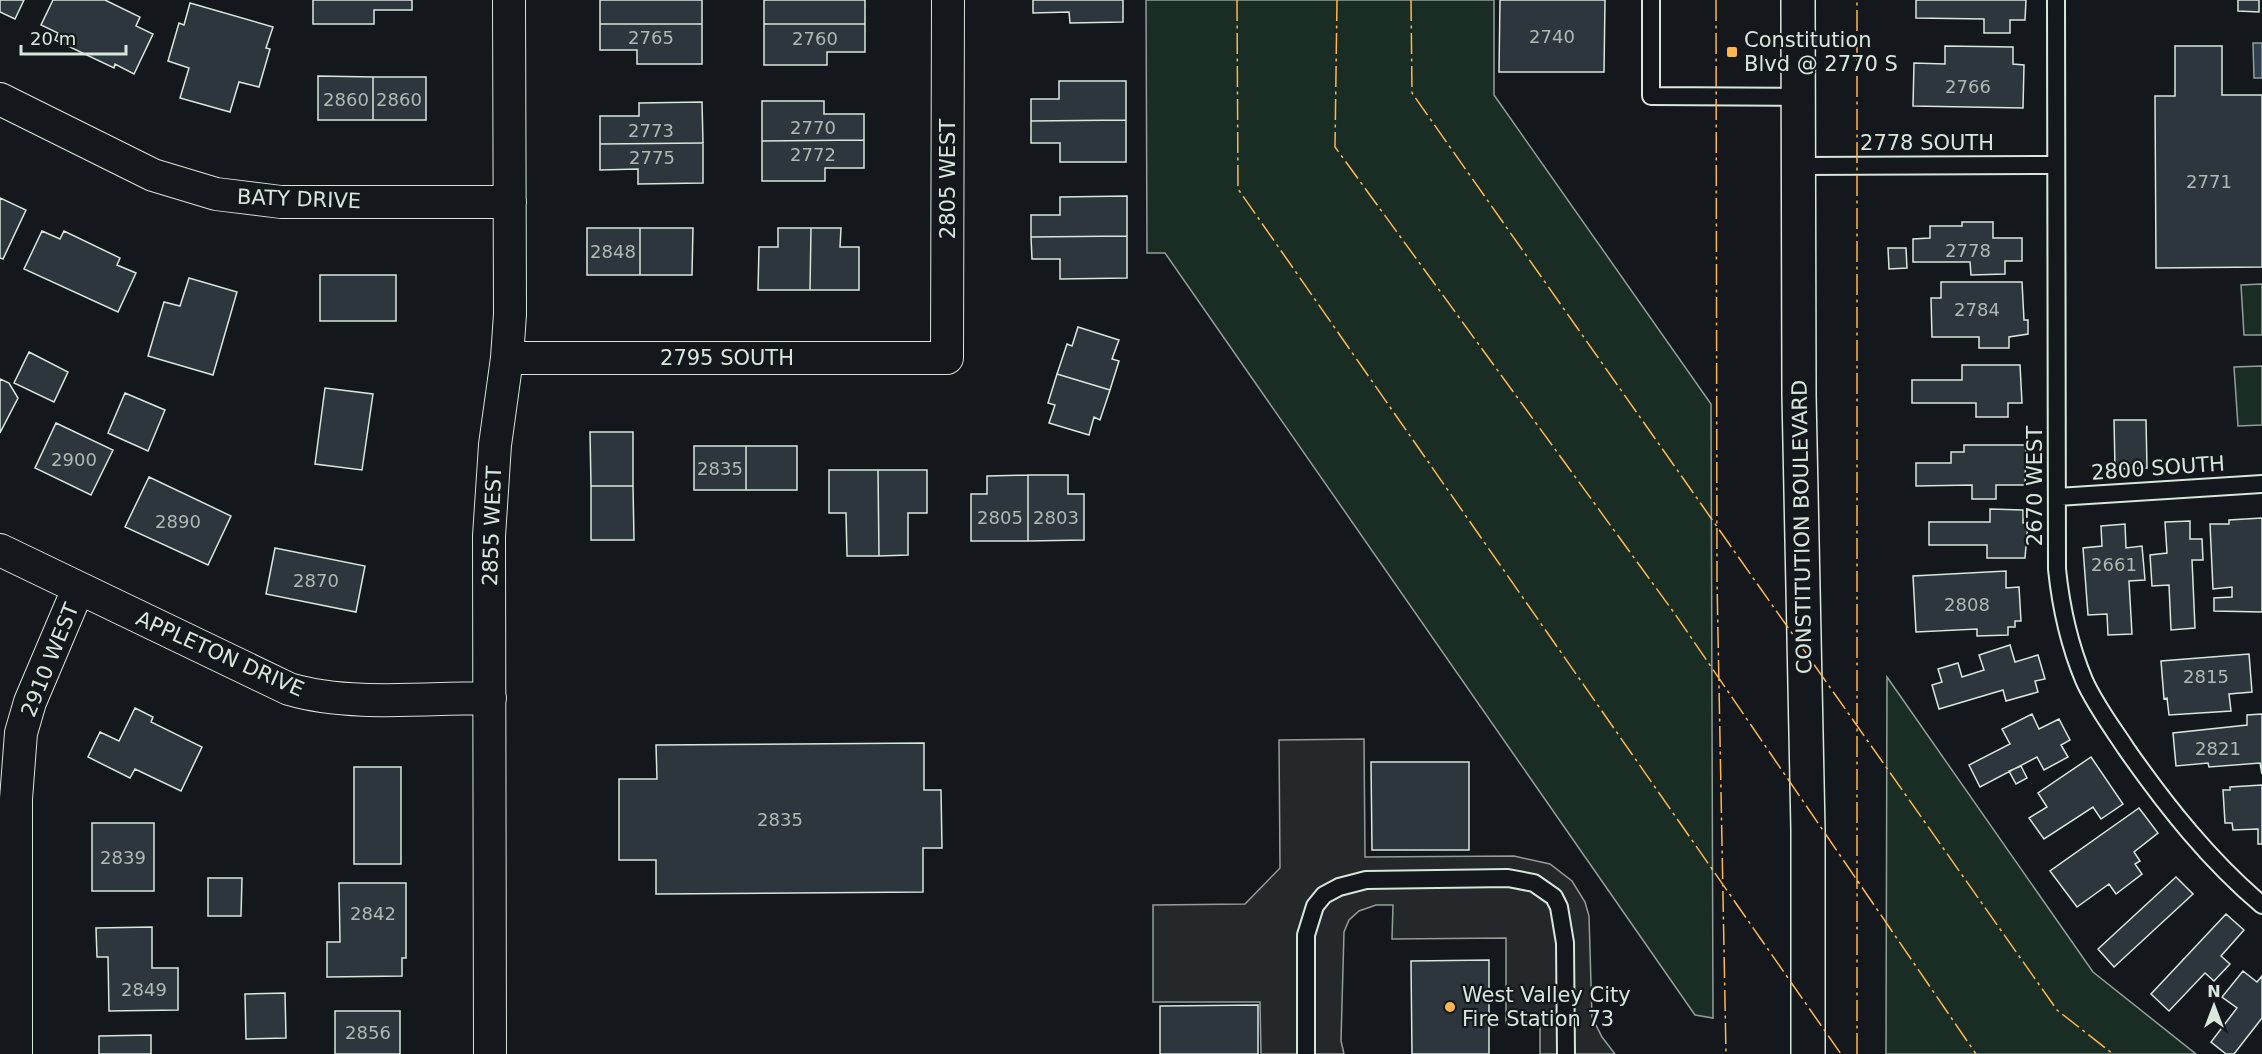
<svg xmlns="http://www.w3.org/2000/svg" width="2262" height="1054" font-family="'DejaVu Sans',sans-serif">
<rect width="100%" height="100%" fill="#14181c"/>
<path fill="#1a2d24" stroke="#939e99" stroke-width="1.5" d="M1146,0H1494V95L1711,404L1713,1018L1695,1015L1165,253H1147Z
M2262,284V335H2244L2241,285Z
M2262,366V425L2238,426L2234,367Z
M1887,677L2093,972L2196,1054H1886Z"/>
<path fill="#24282b" stroke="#939e99" stroke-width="1.5" d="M1364,739L1365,857L1514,856L1550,864L1572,881L1585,902L1589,916L1592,1017L1602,1037L1615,1054H1540V1022L1506,1023V938L1392,939L1393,905H1376L1359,911L1349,920L1344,932L1341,1041L1344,1054H1261L1260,1002H1153V905L1245,904L1280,868L1279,740Z"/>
<path fill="#2f3f4d" stroke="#939e99" stroke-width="1.5" d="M2253,43H2262V78H2254Z"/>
<path fill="#2c363c" stroke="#d8e6dc" stroke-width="1.5" d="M0,0H24L15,19L0,12Z
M53,0H105L140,17L136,26L153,34L134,74L115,64L114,68L55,40L58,33L41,25Z
M313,0H412V10H374V24H313Z
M600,0H702V24H600Z
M764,0H865V24H764Z
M1033,0H1123V22L1070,23L1069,12L1033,13Z
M1500,0H1605L1604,72H1499Z
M1916,0H2026L2025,20H2010V33H1984V19L1916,18Z
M2238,0H2259V12L2238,11Z
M190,3L273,27L266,48L270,49L259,87L239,82L230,112L180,98L189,68L168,61L179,23L184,25Z
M600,24H702V64H637V50H600Z
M764,24H865V52H827V65H764Z
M1945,46L2013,47V64L2024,65L2023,108L1913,106L1914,63L1945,64Z
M2175,46H2222V95H2262V267L2156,268L2155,96H2175Z
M318,76L373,77V120H318Z
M373,77H426V120H373Z
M1059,81H1126V120L1031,121V99H1059Z
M762,101H824V114H864V140L762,141Z
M702,102L703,143L600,144V116H639V103Z
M1126,120V162H1060V143H1031V121Z
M864,140V168H825V181H762V141Z
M703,143V183L638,184V169L600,170V144Z
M1127,196V236L1031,237V215H1060V197Z
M0,198L26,210L3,259L0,258Z
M1962,222H1993V238H2022V261H2005V274L1971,275L1970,262H1913V239L1930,238V226H1962Z
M587,228H640V275H587Z
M640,228H693L692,275H640Z
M778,228H811L810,290H758L759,247H778Z
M811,228H841L840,247H859V290H810Z
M42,231L60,239L64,231L120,258L117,265L136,273L118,312L24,269Z
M1127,236V278L1060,279V259H1032L1031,237Z
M1888,248H1906L1907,268L1889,269Z
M320,275H396V321H320Z
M189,278L237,292L213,375L148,356L164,302L180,306Z
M1941,282H2022L2024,320H2028V334L2009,337V348H1979V337H1932L1931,298H1941Z
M1078,327L1119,340L1112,359L1119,361L1110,390L1057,374L1067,344L1072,346Z
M29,352L68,372L54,402L14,383Z
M1962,365H2020L2022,403H2008V417H1976V403H1912V380H1962Z
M1057,374L1110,390L1100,420L1094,417L1089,435L1049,423L1055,405L1048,403Z
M0,379L9,383L18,398L0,433Z
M325,388L373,394L362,470L315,464Z
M125,393L165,410L148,451L108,433Z
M2114,420H2146L2147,468L2115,469Z
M56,423L113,450L91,495L35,468Z
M590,432H633V486H591Z
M1964,445H2026L2025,485H1996V499H1972V485L1916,486V463H1951V452H1964Z
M694,446H746V490H694Z
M746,446H797V490H746Z
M829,470H878L879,556H847L846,513H829Z
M878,470H927V513H908V555L879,556Z
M1028,475H1068V494H1084V540L1028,541Z
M1028,475V541H971V494H987V476Z
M149,477L231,516L208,565L125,527Z
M591,486H633L634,540H591Z
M1990,509L2023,510V523H2028L2025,558H1987V545H1929V522H1990Z
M2262,518V612L2214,611V598L2232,597V587L2213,589L2210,524H2229V520Z
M2190,521V539H2202L2203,560H2192L2195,628L2171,630L2169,585L2152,586L2150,555L2167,553L2165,522Z
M2125,524L2126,548L2142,546L2145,580L2129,581L2132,634L2108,635L2107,614L2088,615L2083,548L2102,546L2101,526Z
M275,548L365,566L356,612L266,594Z
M2006,571V588L2019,587L2021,621H2015V627H2008V635L1977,636V629L1916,632L1913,576Z
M2010,645L2015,662L2038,655L2045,679L2035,681L2038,692L2006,701L2003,690L1939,709L1932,685L1942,682L1938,669L1958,663L1962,677L1984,670L1979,655Z
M2249,654L2252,692L2229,694L2231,711L2169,715L2167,698L2164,699L2161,661Z
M135,708L153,717L151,722L202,747L181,791L135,769L130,778L88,757L100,732L119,741Z
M2032,714L2039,729L2059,719L2070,740L2061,745L2068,757L2044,770L2037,757L1980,787L1969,765L2010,744L2002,729Z
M2262,714V774L2260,763L2209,767L2208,763L2176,766L2173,733L2247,725V715Z
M924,743V790H941L942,848H923V892L656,894V860H619V779H657L656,745Z
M2091,757L2123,804L2101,819L2093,807L2044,839L2029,818L2047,807L2038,793Z
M1371,762H1469V850H1372Z
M2021,766L2027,778L2016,784L2009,771Z
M354,767H401V864H354Z
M2262,785V844H2258V829L2233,830L2232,823H2225L2223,790H2230V787Z
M2139,808L2158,833L2134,852L2140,861L2135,864L2142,874L2116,894L2109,884L2077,907L2050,871Z
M92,823H154V891H92Z
M2176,877L2193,894L2114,967L2098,949Z
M208,878H242L241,916H208Z
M339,883H406V958H402V976L327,977V942H340Z
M2226,914L2244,930L2221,956L2230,964L2214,981L2205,973L2169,1011L2151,994Z
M152,927V968H178V1010L109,1011L108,957H97L96,928Z
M1489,960V1054H1412L1411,961Z
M2243,971L2257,982L2262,976V1018L2234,1054H2226L2211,1042L2237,1008L2222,997Z
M285,993L286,1038L246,1039L245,994Z
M1258,1005V1054H1160V1006Z
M335,1011H400V1054H335Z
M151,1035V1054H99V1036Z"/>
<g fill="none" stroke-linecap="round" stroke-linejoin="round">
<defs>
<path id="service" d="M1651,0V96L1799,97
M2056,0L2057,569C2061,608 2069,644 2084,680C2095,705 2112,727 2127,750C2167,807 2209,860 2262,905
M1799,166L2056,165
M2057,497L2262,484
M1306,1054V935L1315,906L1324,895L1339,887L1366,880L1508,878L1534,883L1554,897L1559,907L1565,943L1566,1054"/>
<path id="minor" d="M0,99L153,175L216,194L281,202H510
M507,358H947L948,0
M0,550L289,689C350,707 426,698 490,698
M16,1054V799L21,733L30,702L78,589
M490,1054L489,536L495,445L507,358L510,314L509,0"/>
<path id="tertiary" d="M1798,0L1799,395L1808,830V1054"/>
</defs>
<use href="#service" stroke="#d8e6dc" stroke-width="20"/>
<use href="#minor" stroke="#d8e6dc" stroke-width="34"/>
<use href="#tertiary" stroke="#d8e6dc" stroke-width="36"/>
<use href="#service" stroke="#14181c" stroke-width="16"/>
<use href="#minor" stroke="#14181c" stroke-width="32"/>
<use href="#tertiary" stroke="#14181c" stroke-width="33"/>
<path stroke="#ffb74d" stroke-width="1.5" stroke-dasharray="21 4.5 3 4.5" stroke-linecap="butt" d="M1237,0L1238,189L1841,1054
M1337,0L1335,147L1675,614L1976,1054
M1411,0L1412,93L2057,1010L2113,1054
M1716,0L1717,581L1726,1054
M1857,1054V0"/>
</g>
<g fill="#ffb74d" stroke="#14181c" stroke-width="2">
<rect x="1726" y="46" width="12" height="12" rx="3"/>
<circle cx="1450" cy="1007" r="6"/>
</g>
<g text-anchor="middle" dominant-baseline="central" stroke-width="4.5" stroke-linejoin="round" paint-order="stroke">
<g font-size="18" fill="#adbab4">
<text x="1552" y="36">2740</text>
<text x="651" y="37">2765</text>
<text x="815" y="38">2760</text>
<text x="1968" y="86">2766</text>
<text x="346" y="99">2860</text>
<text x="399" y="99">2860</text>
<text x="813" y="127">2770</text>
<text x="651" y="130">2773</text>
<text x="813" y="154">2772</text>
<text x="652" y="157">2775</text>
<text x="2209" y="181">2771</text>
<text x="1968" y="250">2778</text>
<text x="613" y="251">2848</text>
<text x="1977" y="309">2784</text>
<text x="74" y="459">2900</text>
<text x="720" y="468">2835</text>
<text x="1000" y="517">2805</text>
<text x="1056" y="517">2803</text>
<text x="178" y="521">2890</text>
<text x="2114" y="564">2661</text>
<text x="316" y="580">2870</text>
<text x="1967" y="604">2808</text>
<text x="2206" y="676">2815</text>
<text x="2218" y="748">2821</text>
<text x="780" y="819">2835</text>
<text x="123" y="857">2839</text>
<text x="373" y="913">2842</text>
<text x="144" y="989">2849</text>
<text x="368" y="1032">2856</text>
</g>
<g font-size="21" fill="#d8e6dc" stroke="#14181c" text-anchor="start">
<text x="1744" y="40">Constitution<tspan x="1744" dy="24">Blvd @ 2770 S</tspan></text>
<text x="1462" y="995">West Valley City<tspan x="1462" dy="24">Fire Station 73</tspan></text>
</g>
<g font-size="21" fill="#d8e6dc" stroke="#14181c">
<text x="1927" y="143">2778 SOUTH</text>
<text transform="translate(948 179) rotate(-90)">2805 WEST</text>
<text transform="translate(299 199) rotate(2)">BATY DRIVE</text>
<text x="727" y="358">2795 SOUTH</text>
<text transform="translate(2158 468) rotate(-4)">2800 SOUTH</text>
<text transform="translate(2035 486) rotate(-90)">2670 WEST</text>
<text transform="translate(492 526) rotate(-88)">2855 WEST</text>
<text transform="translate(1802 527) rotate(-91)">CONSTITUTION BOULEVARD</text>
<text transform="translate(220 654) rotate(24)">APPLETON DRIVE</text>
<text transform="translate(50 660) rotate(-68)">2910 WEST</text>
</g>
</g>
<g transform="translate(2214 1006)" stroke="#14181c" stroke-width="4.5" paint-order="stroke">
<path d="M0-4.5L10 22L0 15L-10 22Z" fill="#d8e6dc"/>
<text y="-9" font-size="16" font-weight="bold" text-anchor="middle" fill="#d8e6dc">N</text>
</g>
<path d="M21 45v9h105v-9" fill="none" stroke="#d8e6dc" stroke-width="3"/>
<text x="30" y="45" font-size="18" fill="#d8e6dc" stroke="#14181c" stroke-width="4.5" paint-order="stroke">20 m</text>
</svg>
